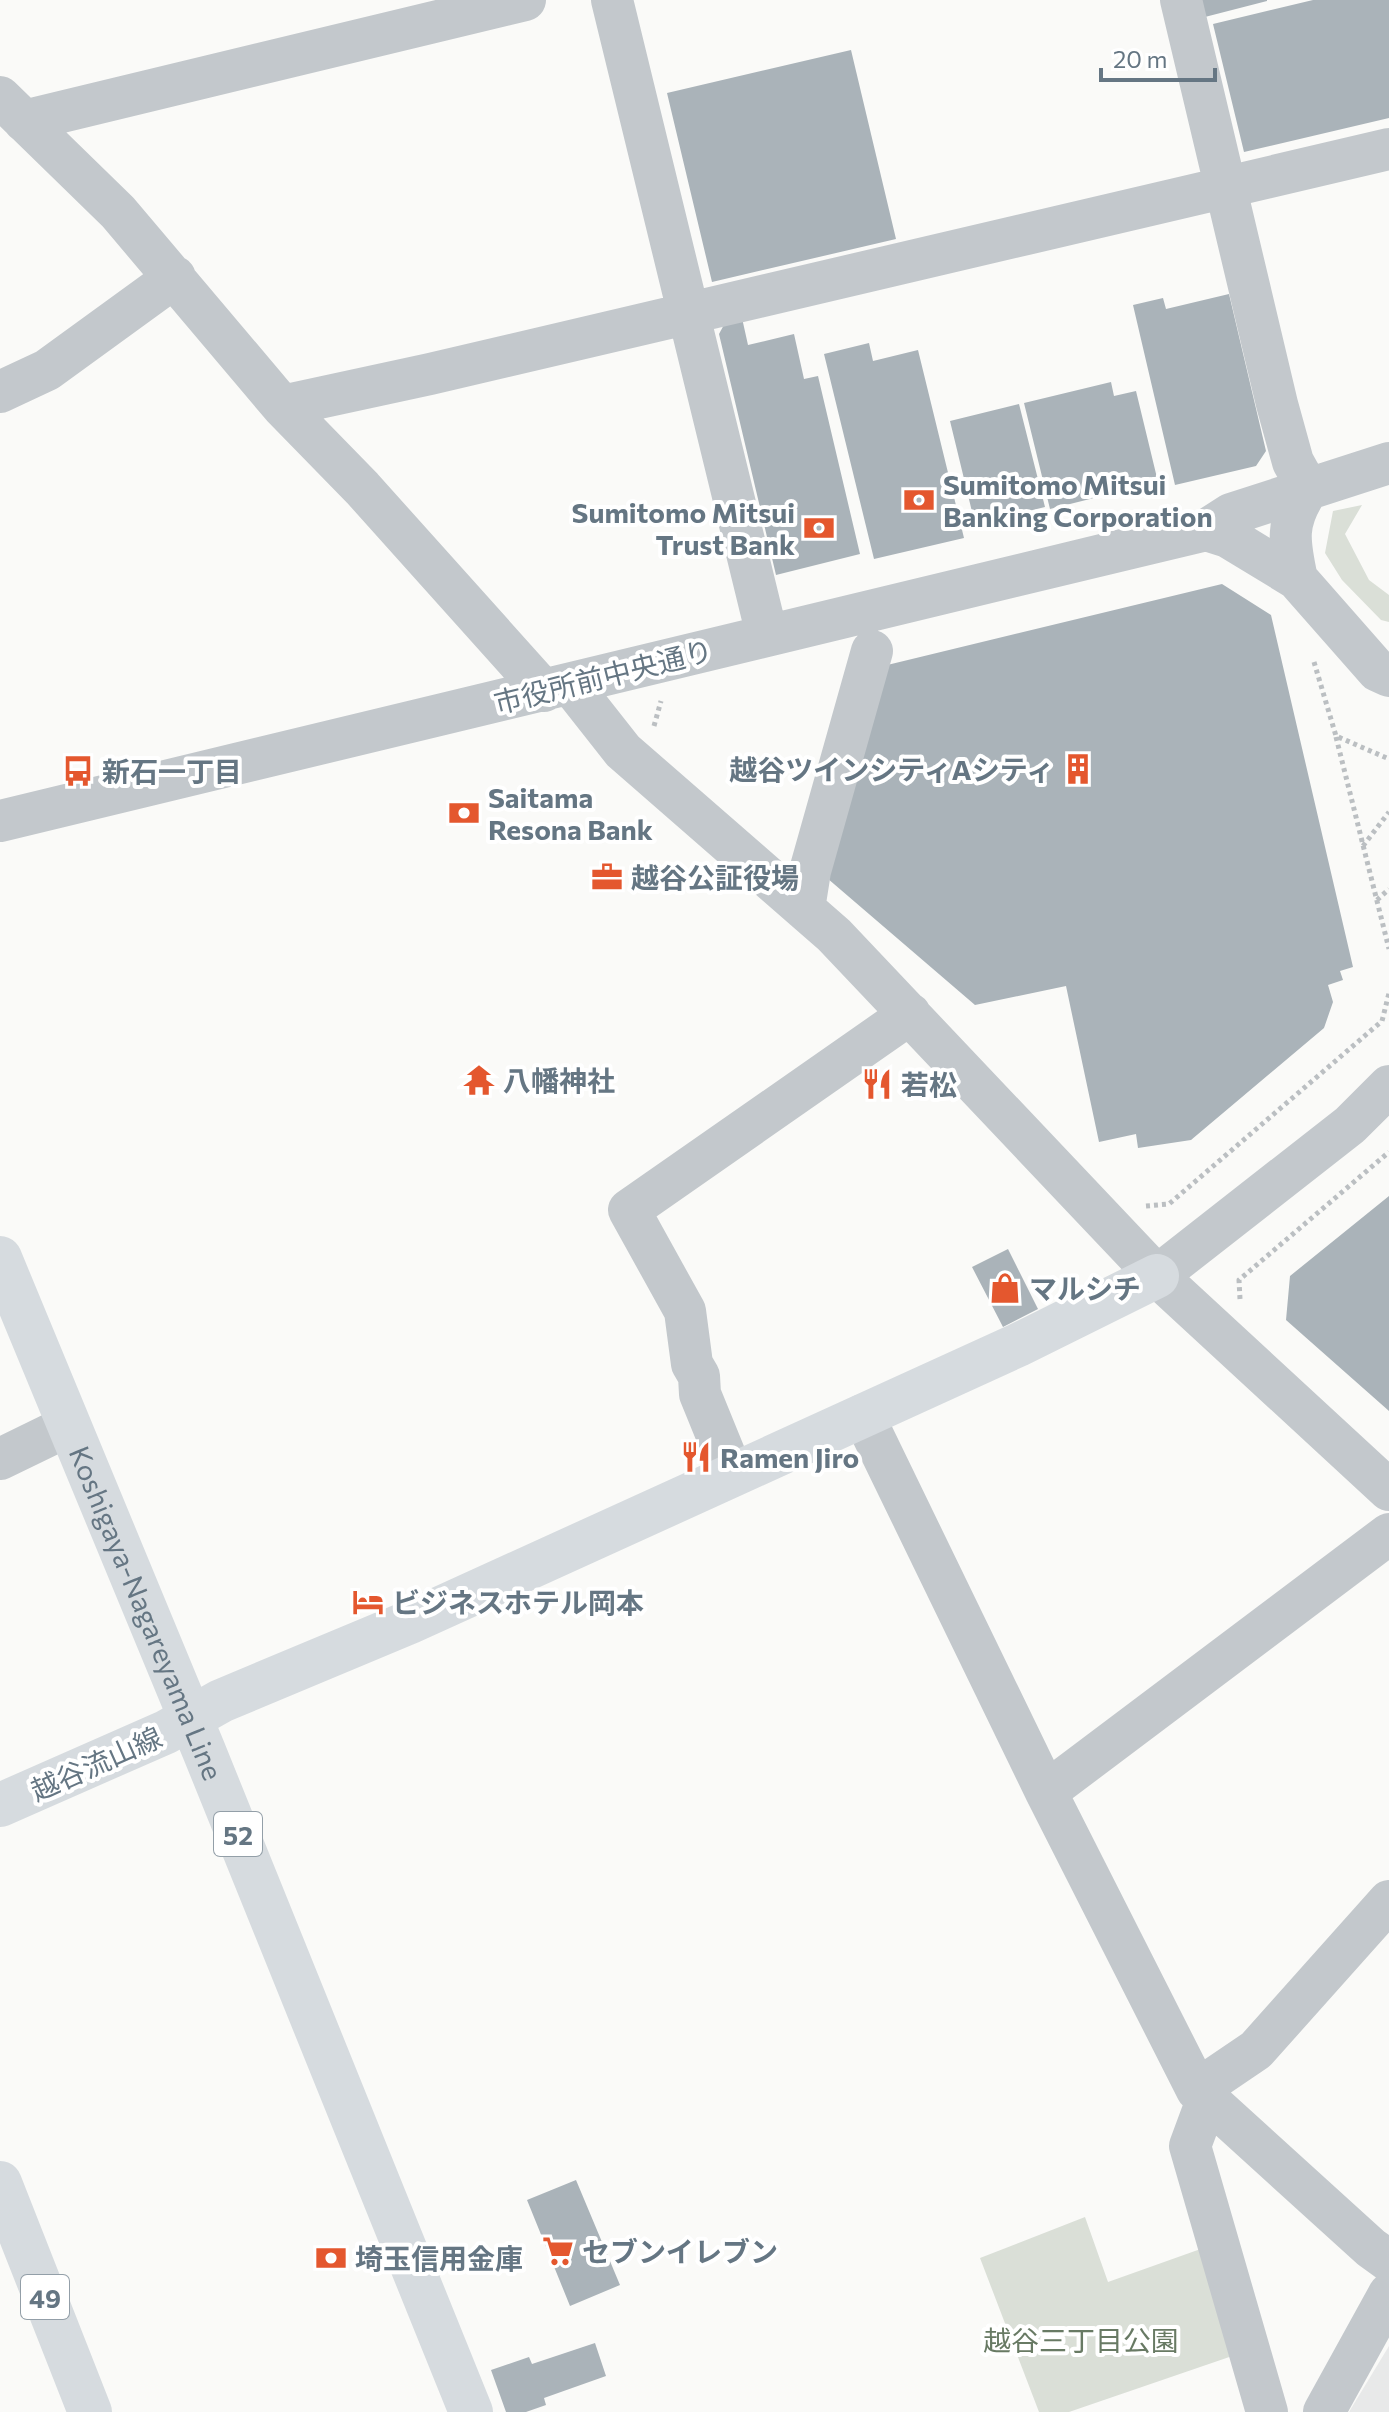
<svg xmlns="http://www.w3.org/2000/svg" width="1389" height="2412" font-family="Commissioner,'Noto Sans JP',sans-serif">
<rect width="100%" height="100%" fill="#fafaf8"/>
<path fill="#e8e9e9" d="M1389,2346V2412H1349Z"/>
<path fill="#dadfd7" d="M1362,505L1345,534L1369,580L1389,595V622L1381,620L1342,580L1325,553L1333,511Z
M1085,2217L1108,2282L1209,2246L1241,2353L1069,2412H1039L980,2258Z"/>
<path fill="#aab3b9" d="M1196,0H1267V1L1201,18Z
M1313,0H1389V118L1244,152L1213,24Z
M851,50L896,239L712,282L667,93Z
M1229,294L1266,451L1256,466L1175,485L1133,305L1163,298L1166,309Z
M742,318L748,345L794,334L804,379L818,376L860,554L776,575L719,334L726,321Z
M869,343L873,361L918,350L964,538L874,559L824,354Z
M1111,382L1114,396L1136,391L1158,482L1050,509L1024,403Z
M1019,404L1045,507L975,524L950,421Z
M1222,584L1271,615L1353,967L1340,971L1343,980L1328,985L1333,1002L1324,1028L1191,1140L1138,1148L1136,1134L1099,1142L1066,986L975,1005L820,872L879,667Z
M1389,1196V1411L1286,1320L1290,1276Z
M1008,1249L1038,1309L1003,1327L972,1267Z
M576,2180L620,2285L570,2306L527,2200Z
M595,2343L606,2376L544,2398L546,2405L526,2412H506L491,2370L529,2357L532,2364Z"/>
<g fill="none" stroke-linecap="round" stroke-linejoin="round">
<path stroke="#bbbfc2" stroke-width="5" stroke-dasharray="4 4" stroke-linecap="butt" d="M1314,662L1336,736L1389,759
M654,726L661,701
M1336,737L1389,949
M1363,846L1389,812
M1377,900L1389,889
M1146,1206L1169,1204L1382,1021L1389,993
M1240,1299L1239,1280L1389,1152"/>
<path stroke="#c3c8cc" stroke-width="42" d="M612,0L767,635
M1181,0L1277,404L1293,462L1308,489C1285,522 1289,542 1297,579
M0,97L118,212L282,406L362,488L544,691
M24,121L525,0
M0,392L47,370L175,277
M282,406L430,374L1389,149
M1206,530L1228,537L1297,579L1378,671L1389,676
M571,685L623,751L834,935L1157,1276L1389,1490
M0,821C403,726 804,626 1206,530L1231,514L1389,463
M804,909L810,871L872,651
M1157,1276L1350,1125L1389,1086
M863,1415L1046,1792L1197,2090L1371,2248L1389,2261
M0,1459L68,1426
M733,1475L700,1394L699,1376L692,1364L685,1311L629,1210L910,1014
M1046,1792L1389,1534
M1197,2090L1256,2050L1389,1901
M1207,2100L1190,2146L1267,2412
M1324,2412L1389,2294"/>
<g stroke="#d6dbdf" stroke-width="44">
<path id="s1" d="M0,1258L204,1751L471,2412"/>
<path d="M0,1805L166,1732L221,1701L410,1622L733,1475L1018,1345L1157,1276"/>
<path d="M0,2183L90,2412"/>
</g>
</g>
<defs>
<symbol id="bank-bare" viewBox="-9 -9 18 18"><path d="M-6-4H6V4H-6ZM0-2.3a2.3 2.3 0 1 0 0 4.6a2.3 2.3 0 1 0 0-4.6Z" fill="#e4572e" stroke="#fff" stroke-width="2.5" paint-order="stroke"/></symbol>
<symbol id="building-bare" viewBox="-9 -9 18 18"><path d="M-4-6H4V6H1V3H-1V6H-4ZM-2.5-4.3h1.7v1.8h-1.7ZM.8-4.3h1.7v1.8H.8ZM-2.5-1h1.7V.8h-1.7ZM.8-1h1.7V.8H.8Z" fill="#e4572e" stroke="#fff" stroke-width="2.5" paint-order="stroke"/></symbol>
<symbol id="bus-bare" viewBox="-9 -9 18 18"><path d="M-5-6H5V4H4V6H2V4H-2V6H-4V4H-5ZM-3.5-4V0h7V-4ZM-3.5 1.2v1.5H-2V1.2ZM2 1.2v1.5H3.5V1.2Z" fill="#e4572e" stroke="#fff" stroke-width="2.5" paint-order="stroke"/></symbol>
<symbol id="office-bare" viewBox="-9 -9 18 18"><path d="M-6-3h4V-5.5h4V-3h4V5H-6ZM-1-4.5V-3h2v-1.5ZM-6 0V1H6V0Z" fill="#e4572e" stroke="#fff" stroke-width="2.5" paint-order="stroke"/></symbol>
<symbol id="temple-bare" viewBox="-9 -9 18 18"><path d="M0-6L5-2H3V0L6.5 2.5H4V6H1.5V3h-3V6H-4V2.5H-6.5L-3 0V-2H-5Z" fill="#e4572e" stroke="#fff" stroke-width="2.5" paint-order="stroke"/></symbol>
<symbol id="restaurant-bare" viewBox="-9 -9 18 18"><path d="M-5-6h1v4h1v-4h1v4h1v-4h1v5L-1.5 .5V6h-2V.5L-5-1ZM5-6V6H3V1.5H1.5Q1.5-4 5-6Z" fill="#e4572e" stroke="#fff" stroke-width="2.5" paint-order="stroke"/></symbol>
<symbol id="shop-bare" viewBox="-9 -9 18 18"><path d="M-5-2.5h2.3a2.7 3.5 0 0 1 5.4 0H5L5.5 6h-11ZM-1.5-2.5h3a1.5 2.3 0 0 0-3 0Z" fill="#e4572e" stroke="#fff" stroke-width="2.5" paint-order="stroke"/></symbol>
<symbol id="hotel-bare" viewBox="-9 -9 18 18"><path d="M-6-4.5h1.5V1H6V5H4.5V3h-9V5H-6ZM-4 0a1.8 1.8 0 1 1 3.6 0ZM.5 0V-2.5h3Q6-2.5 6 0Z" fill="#e4572e" stroke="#fff" stroke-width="2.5" paint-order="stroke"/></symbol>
<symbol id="supermarket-bare" viewBox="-9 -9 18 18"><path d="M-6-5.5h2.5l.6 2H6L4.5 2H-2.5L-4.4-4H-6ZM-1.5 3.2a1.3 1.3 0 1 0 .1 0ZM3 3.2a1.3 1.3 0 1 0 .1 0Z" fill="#e4572e" stroke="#fff" stroke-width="2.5" paint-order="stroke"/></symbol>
</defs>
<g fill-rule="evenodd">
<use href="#bank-bare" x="897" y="478" width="44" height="44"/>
<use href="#bank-bare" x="797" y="506" width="44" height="44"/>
<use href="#building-bare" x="1056" y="747" width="44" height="44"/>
<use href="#bus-bare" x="56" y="749" width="44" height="44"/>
<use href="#bank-bare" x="442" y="791" width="44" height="44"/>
<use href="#office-bare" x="585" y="855" width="44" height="44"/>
<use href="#temple-bare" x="457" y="1058" width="44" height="44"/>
<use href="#restaurant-bare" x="855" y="1062" width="44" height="44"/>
<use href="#shop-bare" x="983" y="1266" width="44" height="44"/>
<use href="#restaurant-bare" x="674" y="1435" width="44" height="44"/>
<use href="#hotel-bare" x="346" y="1580" width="44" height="44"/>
<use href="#supermarket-bare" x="536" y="2229" width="44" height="44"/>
<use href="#bank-bare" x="309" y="2236" width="44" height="44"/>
</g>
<g text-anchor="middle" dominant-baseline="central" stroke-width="8" stroke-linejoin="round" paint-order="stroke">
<g fill="#fff" stroke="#939fa8" stroke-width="2">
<rect x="214" y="1812" width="48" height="44" rx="6"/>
<rect x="21" y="2275" width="48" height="44" rx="6"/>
</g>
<g font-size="26" font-weight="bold" fill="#657683">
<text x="238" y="1834">52</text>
<text x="45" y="2297">49</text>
</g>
<g font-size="28" font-weight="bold" fill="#657683" stroke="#fff" text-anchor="start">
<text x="943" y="484">Sumitomo Mitsui<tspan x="943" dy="32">Banking Corporation</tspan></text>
<text x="795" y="512" text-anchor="end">Sumitomo Mitsui<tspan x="795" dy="32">Trust Bank</tspan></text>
<text x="1054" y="769" text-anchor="end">越谷ツインシティAシティ</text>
<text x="102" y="771">新石一丁目</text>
<text x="488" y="797">Saitama<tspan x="488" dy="32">Resona Bank</tspan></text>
<text x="631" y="877">越谷公証役場</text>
<text x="503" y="1080">八幡神社</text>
<text x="901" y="1084">若松</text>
<text x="1029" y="1288">マルシチ</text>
<text x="720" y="1457">Ramen Jiro</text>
<text x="392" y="1602">ビジネスホテル岡本</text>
<text x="582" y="2251">セブンイレブン</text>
<text x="355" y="2258">埼玉信用金庫</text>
</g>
<g font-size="28" fill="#657683" stroke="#fff">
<text transform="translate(603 676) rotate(-14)">市役所前中央通り</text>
<text stroke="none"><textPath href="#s1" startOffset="384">Koshigaya-Nagareyama Line</textPath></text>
<text transform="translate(96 1763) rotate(-24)">越谷流山線</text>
</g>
<g font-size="28" fill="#687a64" stroke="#fff">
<text x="1081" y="2340">越谷三丁目公園</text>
</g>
</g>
<path d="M1101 68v12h114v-12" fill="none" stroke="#657683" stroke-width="4"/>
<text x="1113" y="68" font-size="24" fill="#657683" stroke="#ffffff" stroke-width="6" paint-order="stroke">20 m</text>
</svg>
